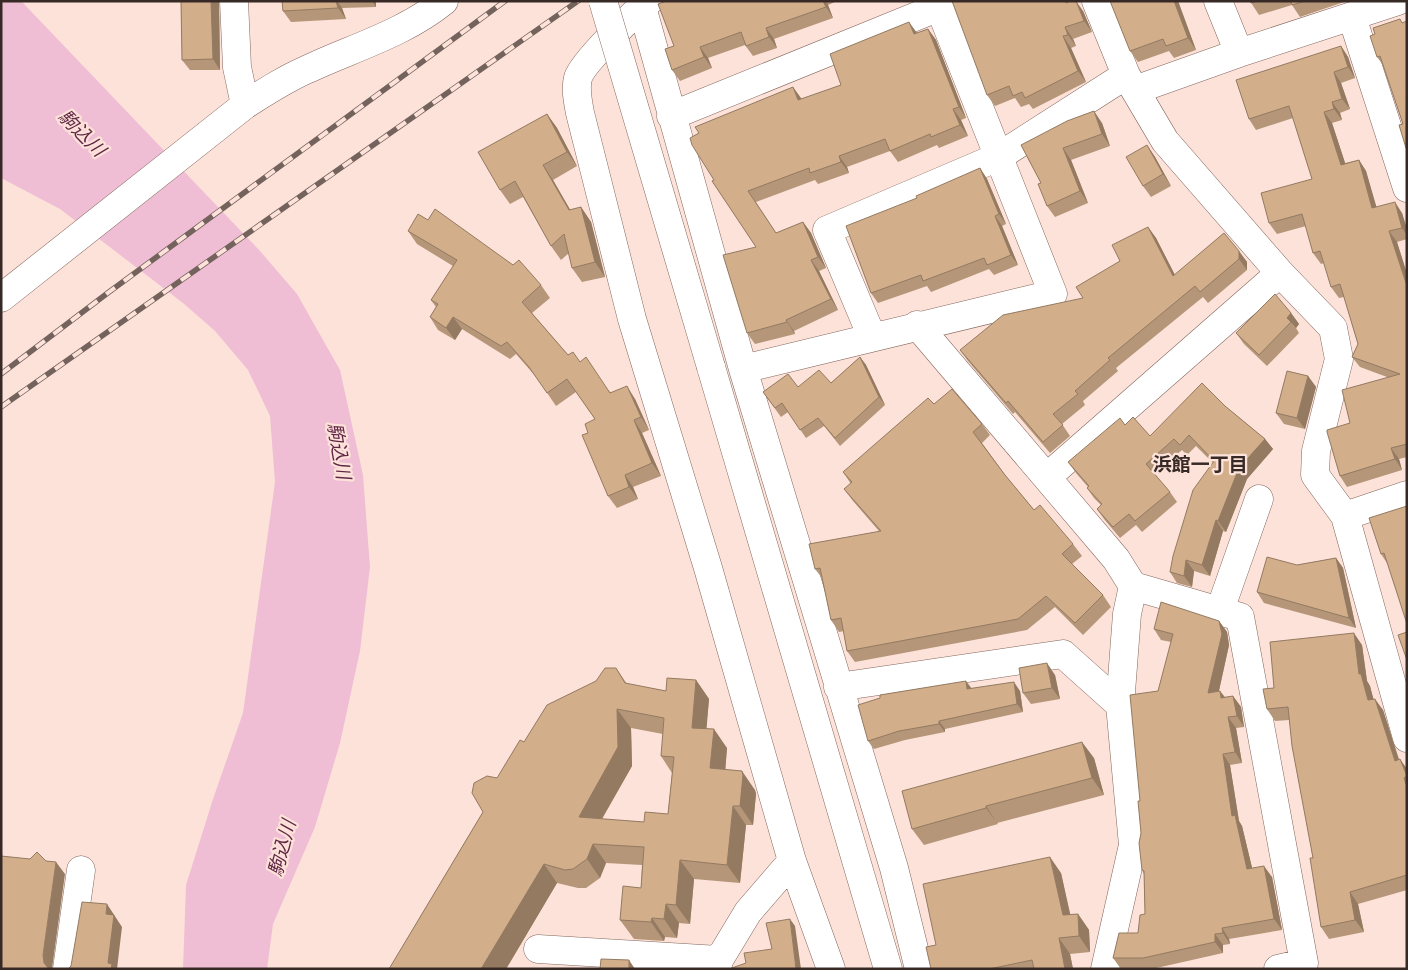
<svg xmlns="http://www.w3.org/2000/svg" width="1408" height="970" font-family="Rubik,'Noto Sans JP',sans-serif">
<rect width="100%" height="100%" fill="#fde2d9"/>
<path fill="#efbed5" d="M1,1H22L24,4L260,251L297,294L340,370L363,475L370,567L360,651L340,743L315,827L273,924L267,969H183L186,885L213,799L243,713L275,482L270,416L248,370L215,331L183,303L60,209L1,178Z"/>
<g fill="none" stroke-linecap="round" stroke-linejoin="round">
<defs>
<path id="minor" d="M234,1L237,67L245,105
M649,1C635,12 582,63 578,78C575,89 578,102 580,113L632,319L708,568L792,861L831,969
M1096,1L1126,75L1165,141L1280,273L1333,328L1339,359L1316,451L1315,475L1345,516L1407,738
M1218,1L1239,53
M642,7L743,369L894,868L919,969
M1352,17L1407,188
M1135,90L1239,53L1398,1
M671,116L939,7
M1,298L245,105C265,92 285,79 308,69C353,48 405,33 444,1
M917,325L1116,559L1133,586L1127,614L1120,705L1133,845L1105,969
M872,337L827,230L998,157L1126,75
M711,367L888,969
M743,369L1053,294L937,1
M1047,477L1280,273
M1345,516L1407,495
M1133,586L1240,617L1304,963L1278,969
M1220,610L1259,499
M838,687L1063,654L1120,705
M538,949L719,960
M67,969L81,870
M717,969L719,960L748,912L792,861"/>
</defs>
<use href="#minor" stroke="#83675d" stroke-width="29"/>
<use href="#minor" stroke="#fff" stroke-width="28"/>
<defs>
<path id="rail" d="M1,374L109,292L505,1
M1,407L578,1"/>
</defs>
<use href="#rail" stroke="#74635d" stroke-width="5.5"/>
<use href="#rail" stroke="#fde2d9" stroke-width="4" stroke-dasharray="11" stroke-linecap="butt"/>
<defs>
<path id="minor-bridge" d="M603,1L711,367"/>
</defs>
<use href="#minor-bridge" stroke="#83675d" stroke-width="29" stroke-linecap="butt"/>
<use href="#minor-bridge" stroke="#fff" stroke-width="28"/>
</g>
<path fill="#b59678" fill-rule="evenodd" d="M181,1H219L220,70H190L182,60Z
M282,1H376V7L342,8L346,19L291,22L283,11Z
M666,1H837L828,5L833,18L774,39L777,48L753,56L745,45L708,58L712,68L680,81L672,70L674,46Z
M1178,1L1196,50L1174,58L1169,51L1138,62L1130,51Z
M1250,1H1347L1300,17L1292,5L1259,15Z
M1083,11L1092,32L1073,39L1076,46L1071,48L1086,82L1033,109L1029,104L1021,107L1015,98L995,106L987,95Z
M1407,21V149L1399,125L1403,124L1383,65L1377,57L1375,34Z
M928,29L936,40L966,118L961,120L968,136L939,148L937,145L898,162L890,151L847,167L849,173L818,184L815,180L756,202L776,233L803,222L811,233L826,268L819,271L838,310L794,331L795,334L755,344L747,333L756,247L712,181L841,85L917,33Z
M1341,46L1348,57L1355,78L1341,83L1350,109L1340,113L1342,120L1332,123L1345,163L1359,160L1366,171L1376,207L1402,213L1407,229V239L1397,242L1407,274V457L1399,459L1402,470L1347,487L1340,476L1350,423L1387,377L1360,367L1352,357L1358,344L1344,297L1339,298L1331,287L1324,263L1321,264L1313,253L1306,226L1277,234L1269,223L1312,179L1293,118L1256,130L1249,119Z
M547,114L557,128L577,166L553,180L570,210L581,207L591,222L605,277L582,282L572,268L569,253L561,260L551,246L523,197L510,204L500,190Z
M1102,123L1110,146L1071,160L1088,203L1055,217L1047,206L1041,183L1021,145Z
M1147,145L1155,157L1171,186L1151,197L1143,186Z
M980,168L987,179L1006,224L1002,226L1018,265L994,275L989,269L931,292L927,286L878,303L871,293L917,198Z
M1148,227L1156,238L1175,275L1224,233L1247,262V270L1208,303L1203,297L1116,368L1118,371L1083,401L1085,405L1062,424L1070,436L1050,453L1015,412L1013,414L968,361L960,350L1083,298L1120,261Z
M408,231L541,285L550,298L532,313L568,355L580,362L611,393L635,399L649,430L642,433L661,476L633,487L638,499L617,508L608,496L588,433L595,419L576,392L556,406L537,378L516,354L510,359L462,329L455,340L438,330L430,317L436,307L431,300L453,266L417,244Z
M1291,313L1299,324L1296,328L1299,333L1267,366L1244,344L1236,333Z
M860,357L866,365L885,405L840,446L824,426L806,438L788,412L781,417L763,392L831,383Z
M1308,376L1316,387L1305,429L1284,424L1276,413Z
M934,404L982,424L990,435L982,443L1005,475L1034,510L1073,544L1082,556L1072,564L1103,595L1111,607L1083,635L1055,607L1027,630L855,662L847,651L844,631L839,632L831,620L822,578L815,569L879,531L853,501L844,489L851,484L843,472Z
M1225,406L1265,439L1273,449L1247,479L1226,532L1223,531L1210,576L1194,571L1192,587L1177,583L1170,572L1213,463L1196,446L1187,455L1182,450L1154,474L1170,492L1177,502L1142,532L1136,525L1120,538L1104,519L1097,509L1101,505L1094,498L1087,488L1088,487L1076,473L1068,462L1125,425L1150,436Z
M1407,506L1387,563L1381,554Z
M1336,558L1343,568L1356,628L1264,603L1257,592L1297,565Z
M1219,621L1227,632L1229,645L1219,691H1220L1225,697L1233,696L1241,707L1244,727L1236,728L1242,763L1230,765L1239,821L1242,826L1252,868L1272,877L1282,930L1229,939L1230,944L1223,945V953L1152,969H1121L1113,958L1138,933L1145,914L1144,874L1142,870L1140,801L1171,642L1161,640L1154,629Z
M1362,645L1367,681L1370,686L1373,699L1383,710L1399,759L1407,769V890L1358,904L1364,932L1329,939L1321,927L1313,858L1289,720L1275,721L1267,709Z
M616,668L627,684L666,691L696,680L709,699L706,729L727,748L725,770L755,790L756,794L753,825H746L740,883L694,879L690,924L679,923L677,938L665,937L664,941L634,939L620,920L641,888L642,865L606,863L600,878L586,888H578L557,883L506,969H389L483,812L497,778L524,742L596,681ZM631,728L663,734L661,756L672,773L668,814L644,822L602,819L632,766Z
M1055,675L1060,699L1031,704L1023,693Z
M971,689L1020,691L1023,712L945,729V732L905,740L874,749L868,741Z
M1094,758L1104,795L997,823L998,824L924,845L912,829Z
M1061,873L1070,915L1078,914L1089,930L1090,952L1070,954L1073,969H931L936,945Z"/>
<path fill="#937a61" d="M211,1H219L220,70L213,59Z
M336,1H337L342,8L346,19L338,8Z
M372,1H376V7Z
M823,1H826L828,5L833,18L826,7Z
M1076,1L1083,11L1092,32L1084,21Z
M1174,1H1178L1196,50L1188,38Z
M909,22L917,33L914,34Z
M1065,27L1073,39L1076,46L1068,35Z
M766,28L774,39L777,48L769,37Z
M928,29L936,40L966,118L959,107Z
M1063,36L1071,48L1086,82L1078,71Z
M1341,46L1348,57L1355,78L1348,67Z
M700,47L708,58L712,68L704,57Z
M1334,72L1341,83L1350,109L1342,99Z
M793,87L801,98L805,111L798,100Z
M1332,102L1340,113L1342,120L1334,109Z
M953,109L961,120L968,136L960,125Z
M1094,111L1102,123L1110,146L1102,134Z
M1324,112L1332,123L1349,175L1341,165Z
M547,114L557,128L577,166L567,152Z
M1147,145L1155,157L1171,186L1163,174Z
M1063,148L1071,160L1088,203L1080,191Z
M839,156L847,167L849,173L841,162Z
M1359,160L1366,171L1380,219L1372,208Z
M543,165L553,180L579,225L569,210Z
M980,168L987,179L1006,224L999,214Z
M1395,202L1402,213L1407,229V235L1402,228Z
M581,207L591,222L605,277L595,262Z
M995,216L1002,226L1018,265L1011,255Z
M803,222L811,233L826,268L818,257Z
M1148,227L1156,238L1181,287L1173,276Z
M1389,231L1397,242L1407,274V286Z
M1239,251L1247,262V270L1239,259Z
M811,260L819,271L838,310L831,299Z
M1291,313L1299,324L1296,328L1291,322L1287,318Z
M453,317L462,329L455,340L446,328Z
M786,320L794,331L795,334L787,322Z
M860,357L866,365L885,405L879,397Z
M1308,376L1316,387L1305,429L1297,418Z
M627,386L635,399L649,430L641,417Z
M634,420L642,433L661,476L652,463Z
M1265,439L1273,449L1247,479L1226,532L1218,521L1239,468Z
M1391,448L1399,459L1402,470L1395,459Z
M625,475L633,487L638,499L629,487Z
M1216,520L1223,531L1210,576L1202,565Z
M1336,558L1343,568L1356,628L1349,618Z
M1186,560L1194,571L1192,587L1184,576Z
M1219,621L1227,632L1229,645L1216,704L1208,693Z
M1354,633L1362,645L1367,681L1370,686L1377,712L1368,700L1359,674Z
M1047,663L1055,675L1060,699L1052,688Z
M696,680L709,699L705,747L692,728Z
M966,681L972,689H967Z
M1014,682L1020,691L1023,712L1017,704Z
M1220,691L1228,702L1221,698Z
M1233,696L1241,707L1244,727L1237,716Z
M1375,699L1383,710L1403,773L1395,761Z
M617,709L631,728L632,766L592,836L579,817Z
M1228,717L1236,728L1242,763L1235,752Z
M939,721L945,729V732L939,724Z
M714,729L727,748L724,787L710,768Z
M1082,742L1094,758L1104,795L1092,778Z
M1223,754L1230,765L1239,821L1242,826L1255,880L1247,869L1232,816Z
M1400,759L1407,769V777Z
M742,771L755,790L756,794L753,825L740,806Z
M733,806L746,825L740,883L727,865Z
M986,806L997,823L998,824L986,808Z
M593,844L606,863L600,878L587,859Z
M1050,857L1061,873L1074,931L1063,915Z
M680,860L694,879L690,924L676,905Z
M56,862L65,874L52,969H48L44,963L43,955Z
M544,864L557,883L506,969H481Z
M1264,866L1272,877L1282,930L1274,919Z
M1350,892L1358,904L1364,932L1355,920Z
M107,904L122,927L117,969H111L108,963L106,914Z
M666,904L679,923L677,938L664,919Z
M1078,914L1089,930L1090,952L1079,936Z
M652,918L665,937L664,941L651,922Z
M790,919L795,926L801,969H796Z
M1222,928L1229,939L1230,944L1223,933Z
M1215,934L1223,945V953L1215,942Z
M1059,938L1070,954L1073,969H1065Z
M629,960L635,969H629Z"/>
<path fill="#d2ae8b" stroke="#937a61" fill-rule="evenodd" d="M181,1H211L213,59L182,60Z
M282,1H336L338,8L283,11Z
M666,1H823L826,7L766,28L769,37L746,46L741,32L700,47L704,57L672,70L665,49L674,46L658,4Z
M952,1H1066V3L1070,1H1076L1084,21L1065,27L1068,35L1063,36L1078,71L1025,98L1022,92L1013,96L1009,86L987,95Z
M1110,1H1174L1188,38L1166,46L1163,39L1130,51Z
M1250,1H1258L1251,3Z
M1291,1H1305L1292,5Z
M1400,19L1402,23L1407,21L1406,148L1399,125L1403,124L1380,56L1377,57L1370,36L1375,34L1373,28Z
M909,22L914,34L928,29L959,107L953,109L960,125L931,137L930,134L890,151L885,139L839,156L841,162L810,173L809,168L748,191L776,233L803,222L818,257L811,260L831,299L786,320L787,322L747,333L723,255L756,247L712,181L714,180L692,145L690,138L699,133L695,127L793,87L798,100L841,85L830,54Z
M1341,46L1348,67L1334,72L1342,99L1332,102L1334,109L1324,112L1341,165L1359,160L1372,208L1395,202L1402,228L1389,231L1407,286V444L1391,448L1395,459L1340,476L1327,432V430L1350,423L1342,390L1400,374L1352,357L1358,344L1340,284L1331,287L1320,251L1313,253L1302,214L1269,223L1261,193L1312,179L1289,106L1249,119L1236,80Z
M1094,111L1102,134L1063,148L1080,191L1047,206L1038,184L1041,183L1021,145L1067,121Z
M547,114L567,152L543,165L569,210L581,207L595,262L572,268L564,234L551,246L515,181L500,190L478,152Z
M1147,145L1163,174L1143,186L1126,157Z
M980,168L999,214L995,216L1011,255L987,265L984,258L923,281L921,275L871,293L846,226L917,198L916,196Z
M435,209L513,265L519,260L541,285L522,302L568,355L573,352L580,362L586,357L610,393L627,386L641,417L634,420L652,463L625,475L629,487L608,496L582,435L588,433L585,424L595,419L567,379L547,393L529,367L507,342L501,346L453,317L446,328L430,317L438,304L431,300L457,260L408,231L418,214L428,220Z
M1148,227L1173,276L1224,233L1239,251V259L1200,292L1195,286L1108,358L1110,360L1075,391L1078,394L1053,414L1063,425L1043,442L1008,401L1006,403L960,350L1003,315L1083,298L1076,287L1120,261L1112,245Z
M1275,294L1291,313L1287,318L1291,322L1259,355L1236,333Z
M860,357L879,397L835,438L818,418L800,430L782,403L775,408L763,392L788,374L798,387L819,370L831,383Z
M1287,371L1308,376L1297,418L1276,413Z
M1202,383L1225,406L1265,439L1239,468L1218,521L1216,520L1202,565L1186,560L1184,576L1170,572L1173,556L1193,490L1214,461L1189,435L1180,445L1174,439L1146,464L1170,492L1135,521L1129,514L1113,527L1097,509L1102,504L1087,488L1089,486L1068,462L1120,418L1125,425L1133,417L1150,436Z
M952,389L982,424L973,432L1005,475L1034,510L1040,505L1073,544L1062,554L1103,595L1075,623L1046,596L1018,619L847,651L841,618L831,620L820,568L815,569L809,544L881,531L844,489L852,482L843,472L928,398L934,404Z
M1407,506V624L1384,553L1381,554L1369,518Z
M1267,557L1297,565L1336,558L1349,618L1257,592Z
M1161,602L1219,621L1222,634L1208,693L1220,691L1221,698L1233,696L1237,716L1228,717L1235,752L1223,754L1232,816L1235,815L1247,869L1264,866L1274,919L1222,928L1223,933L1215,934V942L1143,958H1113L1119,933H1138L1140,915L1145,914L1144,871L1142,870L1139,843L1141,833L1138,801H1140L1130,695L1158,691L1173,634L1154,629Z
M1407,632V660L1398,635Z
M1354,633L1359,674H1361L1368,700L1375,699L1395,761L1400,759L1407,776L1404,778L1407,787V875L1350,892L1355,920L1321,927L1310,858H1313L1292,746L1288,707L1267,709L1263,689L1274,688L1270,642Z
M1047,663L1052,688L1023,693L1019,668Z
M605,668H616L625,683L666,691L667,678L696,680L692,728L714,729L710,768L742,771L743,775L740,806H733L727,865L680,860L676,905L666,904L664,919L652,918L651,922L620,920L623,886L641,888L644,847L593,844L587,859L573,869L565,870L544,864L481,969H389L483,812L472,793L474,783L487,776L497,778L520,740L524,742L547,705L596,681ZM617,709L664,718L661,756L674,757L668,814L645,812L644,822L579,817L618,747Z
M966,681L967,689L1014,682L1017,704L939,721V724L899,731L868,741L858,705L880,698V695Z
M1082,742L1092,778L986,806V808L912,829L902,791Z
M37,852L46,861L56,862L43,955L44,963L49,969H1V856L30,859Z
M1050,857L1063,915L1078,914L1079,936L1059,938L1065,969H1034L1032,960L989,969H931L926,947L936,945L923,884Z
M82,902L107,904L106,914L114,915L108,963L112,964L111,969H68L71,966Z
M790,919L796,969H729L746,963L744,953L772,949L766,923Z
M601,959L629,960V969H600Z"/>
<g text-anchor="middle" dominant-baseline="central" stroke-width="4.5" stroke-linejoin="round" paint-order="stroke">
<g font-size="19" font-style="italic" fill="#602646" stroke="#fde2d9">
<text transform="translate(82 133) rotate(45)">駒込川</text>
<text transform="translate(339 451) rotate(80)">駒込川</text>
<text transform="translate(282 848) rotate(-75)">駒込川</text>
</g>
<g font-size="19" font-weight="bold" fill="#372a26" stroke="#fde2d9">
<text x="1200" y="464">浜館一丁目</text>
</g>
</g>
<rect width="1408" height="970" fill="none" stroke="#372a26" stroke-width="5"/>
</svg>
